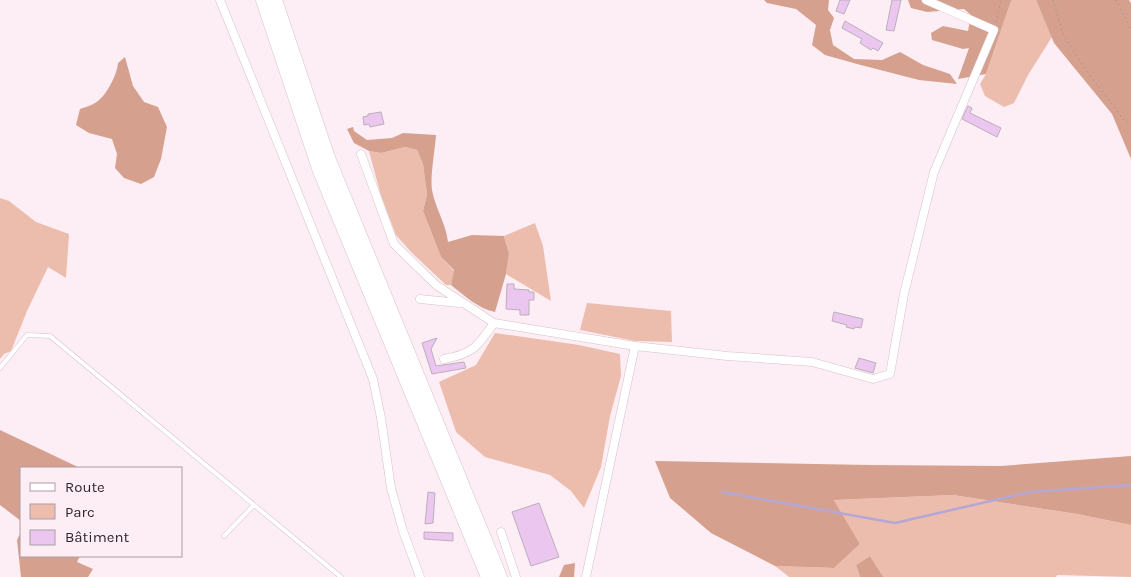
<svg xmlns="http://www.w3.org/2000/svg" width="1131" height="577" font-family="Karla,sans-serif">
<rect width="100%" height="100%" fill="#fdedf4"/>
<path fill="#ecbdad" d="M1013,0H1036L1052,37L1028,75L1014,103L1004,107L985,96L980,84L986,74L1011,1Z
M405,147L417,150L423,164L427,195L423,211L441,257L454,271L451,285H446L412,253L396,235L381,196L369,151L381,153Z
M0,198L9,201L36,222L69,234L66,278L48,267L27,311L11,351L4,354L0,359Z
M535,223L543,246L551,301L506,274L509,254L504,236Z
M587,303L671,311L672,342L635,341L580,330Z
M495,333L579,345L620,354L621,376L610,416L601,467L584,508L571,491L550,475L485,457L456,432L439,382L476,365Z
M953,495L1077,514L1131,525V577L1057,575L1056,577H884L870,556L856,565L860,577H789L775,566L834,568L860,544L834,500Z"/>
<path fill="#d5a18e" d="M764,0H829L828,10L834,18L830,30L833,45L854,59L882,60L900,52L923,65L950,74L957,84L919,80L857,64L825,55L812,45L816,25L796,9L767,3Z
M908,0H1013L1011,1L986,74L958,79L969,48L963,49L932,40L931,33L943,26L968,31L971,15L964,9L927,12L911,8Z
M1036,0H1129L1131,3V159L1112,114L1054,43Z
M125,57L133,86L144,102L158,107L167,127L161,159L154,177L141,184L124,178L115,168L117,154L112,139L89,133L76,125L80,109C85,107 90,106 95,103C106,97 117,75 118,63Z
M353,127L354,131L367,140L392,138L403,133L436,135C435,150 430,176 432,190C435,208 446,223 448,242L472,235L504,236L509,254L506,274L495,312C477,308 465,296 451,285L454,270L441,257L423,211L427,195L423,164L417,150L405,147L381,153L369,151L354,143L347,129Z
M0,430L80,468H21V521L0,505Z
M1131,456V525L1077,514L953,495L834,500L860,544L834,568L775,566L711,533L670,498L655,461L870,465L1001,466Z
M21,532V556H80L77,562L93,569L88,577H21L17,540Z
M870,556L883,576L884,577H860L856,565Z
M575,563L574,577H559L564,565Z"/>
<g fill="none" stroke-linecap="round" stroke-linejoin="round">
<path stroke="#b4a7d6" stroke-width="2.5" d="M722,492L895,523L1030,492L1131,485"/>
</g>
<path fill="#ebc7f0" stroke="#bbaebc" d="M840,0H850L844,14L836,11Z
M892,0H901L894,31L886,30Z
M845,21L883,43L878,51L873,48L871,50L860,43L862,39L842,28Z
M968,106L972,108L970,113L1001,128L997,137L962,119Z
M381,112L384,124L370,127L369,124L364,125L363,117L368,116V114Z
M507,284H514V289L529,290V292H534V300H529V315H520V310L506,309Z
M834,312L863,319L861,328L855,327L854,329L846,327L847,325L832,321Z
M437,338L431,349L436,366L464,362L466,368L432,374L422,343Z
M859,358L876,363L873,373L855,368Z
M428,492L435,493L433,523L425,524Z
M539,503L559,557L531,566L512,512Z
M424,532L453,533V541L424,539Z"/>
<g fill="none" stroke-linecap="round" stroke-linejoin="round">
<defs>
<path id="lane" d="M0,368L27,335L50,336L341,577
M224,536L253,506"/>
<path id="street" d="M220,0L373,379L381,418L391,488L403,531L420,577
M361,154L394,244L436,285L494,323L635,346L727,356L812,362L873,379L890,374L904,294L934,172L994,30L926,0
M420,299L459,303
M444,359C473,354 478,346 494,323
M501,532L516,577
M586,577L635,346"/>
<path id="highway" d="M263,0L320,171L488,577
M275,0L328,158L500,577"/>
</defs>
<use href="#lane" stroke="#d4c1ca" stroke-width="5"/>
<use href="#street" stroke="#d4c1ca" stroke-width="9"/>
<use href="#highway" stroke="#d4c1ca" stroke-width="15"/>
<path stroke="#94888e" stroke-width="1" stroke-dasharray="1 4" stroke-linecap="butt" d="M1053,0L1063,34L1090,76L1124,120L1131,124
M1116,0L1131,29
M996,22L1001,0"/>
<use href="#lane" stroke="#fff" stroke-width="4"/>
<use href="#street" stroke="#fff" stroke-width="8"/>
<use href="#highway" stroke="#fff" stroke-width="14"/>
</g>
<rect x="20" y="467" width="162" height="90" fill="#fdedf4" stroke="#ab9ea4"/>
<rect x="30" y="483" width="25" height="8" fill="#ffffff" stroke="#ab9ea4"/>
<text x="65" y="492" font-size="15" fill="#2f272b">Route</text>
<rect x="30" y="504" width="25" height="15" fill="#ecbdad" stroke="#ab9ea4"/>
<text x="65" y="517" font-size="15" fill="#2f272b">Parc</text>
<rect x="30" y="530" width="25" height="15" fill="#ebc7f0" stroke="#ab9ea4"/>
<text x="65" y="542" font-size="15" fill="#2f272b">Bâtiment</text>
</svg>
